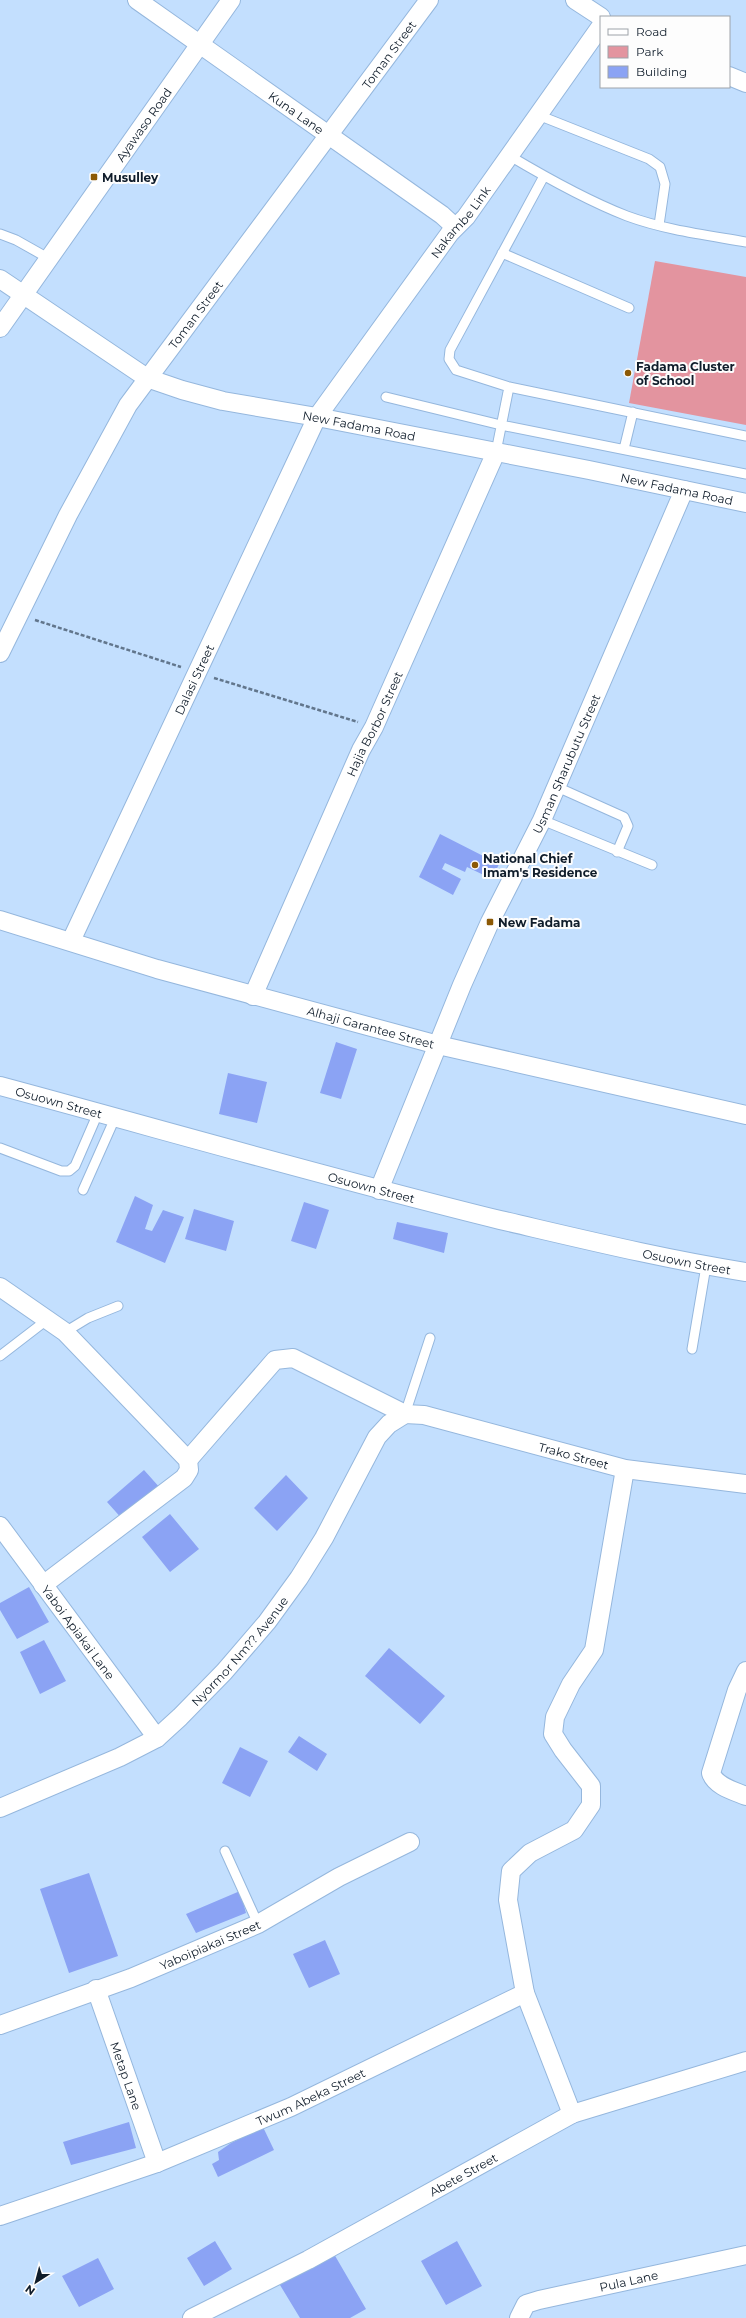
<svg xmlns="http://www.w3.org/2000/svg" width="746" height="2318" font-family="Montserrat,sans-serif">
<rect width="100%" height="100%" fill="#c3dffe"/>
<path fill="#e3949f" d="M655,261L746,277V425L629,403Z"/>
<path fill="#8ba3f4" d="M440,834L499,864L492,879L467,867L465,872L445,863L442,869L461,879L453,895L419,877Z
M336,1042L357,1049L341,1099L320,1093Z
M228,1073L267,1082L257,1123L219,1114Z
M135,1196L153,1205L145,1229L152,1231L163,1210L184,1217L165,1263L116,1242Z
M304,1202L329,1210L316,1249L291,1241Z
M194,1209L234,1221L226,1251L185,1239Z
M397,1222L448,1233L444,1253L393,1239Z
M144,1470L161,1489L124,1521L107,1502Z
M286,1475L308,1498L277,1531L254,1508Z
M170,1514L199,1549L170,1572L142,1537Z
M29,1587L49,1622L17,1639L0,1610V1603Z
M44,1640L66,1681L40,1694L20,1652Z
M389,1648L445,1696L420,1724L365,1676Z
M299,1736L327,1754L317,1771L288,1752Z
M240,1747L268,1761L250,1797L222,1783Z
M89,1873L118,1956L69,1973L40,1889Z
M240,1891L246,1913L196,1933L186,1914Z
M325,1940L340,1974L309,1988L293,1954Z
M129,2122L136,2148L71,2165L63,2142Z
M263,2127L274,2150L218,2177L212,2164L219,2160L218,2152L231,2143Z
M215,2241L232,2269L204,2286L187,2258Z
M457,2241L482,2286L446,2305L421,2261Z
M334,2254L366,2309L350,2318H300L280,2285Z
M98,2258L114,2289L79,2307L62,2276Z"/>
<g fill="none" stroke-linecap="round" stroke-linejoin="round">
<defs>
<path id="service" d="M538,115L649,159L660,167L665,184L659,225
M510,156C547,178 586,200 627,216C665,230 706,235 746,242
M544,176L450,350L449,359L456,370L509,387L746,436
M0,234L16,240L48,258
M502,253L629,308
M386,397L501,425L746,474
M624,449L633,412
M496,452L509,387
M557,787L624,817L628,826L617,852
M542,820L652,865
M0,1148L61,1171H69L75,1166L98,1113
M83,1190L115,1118
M65,1332L88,1318L118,1306
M692,1349L706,1266
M0,1356L48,1319
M405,1414L430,1338
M225,1851L258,1924"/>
<g id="minor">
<path id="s1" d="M137,0L442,215L455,227"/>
<path d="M575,0L601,17"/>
<path d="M729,76L746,83"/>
<path id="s2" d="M0,279L147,378L182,390L223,401L317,417L589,470L746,503"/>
<path id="s3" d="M0,328L231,0"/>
<path id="s4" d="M0,653L68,515L128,405L429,0"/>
<path id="s5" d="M0,920L157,969L438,1045L746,1115"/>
<path id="s6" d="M71,941L317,417L450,233L466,217L601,26"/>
<path id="s7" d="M253,996L361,750L374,727L496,452"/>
<path id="s8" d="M0,1086C167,1131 333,1179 500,1220C582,1239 663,1259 746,1272"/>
<path id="s9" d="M379,1190L462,985L490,922L542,820L684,490"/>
<path d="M0,1287L65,1332L188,1460L189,1470L184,1478L43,1585"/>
<path id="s10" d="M188,1460L275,1360L293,1358L405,1414L424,1415L625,1469L746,1484"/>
<path id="s11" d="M0,1526L157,1738"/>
<path d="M746,1671L737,1690L711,1773C715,1786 734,1791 746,1796"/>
<path id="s12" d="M0,1808L120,1757L157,1738L180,1717L224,1672L267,1622L299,1578L324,1538L377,1437L389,1424L405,1414"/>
<path id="s13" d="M96,1989L157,2163"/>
<path d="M525,1993L572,2114"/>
<path id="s14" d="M0,2025L131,1978L258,1924L339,1877L410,1842"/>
<path id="s15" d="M0,2216L157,2163L291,2107L525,1993L508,1900L511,1871L530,1853L574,1830L591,1805V1786L563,1750L553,1734L555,1717L571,1684L594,1650L625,1469"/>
<path id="s16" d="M192,2318L308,2260L572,2114L746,2061"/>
<path id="s17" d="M519,2318L526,2304L539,2300L746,2255"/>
</g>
</defs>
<use href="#service" stroke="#95b7dd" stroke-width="11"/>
<use href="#minor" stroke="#95b7dd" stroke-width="20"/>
<path stroke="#62768c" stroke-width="2.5" stroke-dasharray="4 2" stroke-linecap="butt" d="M35,620L181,667
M214,678L358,722"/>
<use href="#service" stroke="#fff" stroke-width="9"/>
<use href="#minor" stroke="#fff" stroke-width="18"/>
</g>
<g fill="#8c5905" stroke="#fdfdfd" stroke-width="1.5">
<rect x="90" y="173" width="8" height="8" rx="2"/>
<circle cx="628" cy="373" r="4"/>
<circle cx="475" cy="865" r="4"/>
<rect x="486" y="918" width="8" height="8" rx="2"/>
</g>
<g text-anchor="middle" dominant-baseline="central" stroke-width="4" stroke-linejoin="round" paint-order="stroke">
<g font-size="12" fill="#101d2b" stroke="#fdfdfd">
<text stroke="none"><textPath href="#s4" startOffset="716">Toman Street</textPath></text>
<text stroke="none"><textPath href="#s1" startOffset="195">Kuna Lane</textPath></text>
<text stroke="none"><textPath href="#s3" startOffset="249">Ayawaso Road</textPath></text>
<text stroke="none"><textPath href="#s6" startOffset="821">Nakambe Link</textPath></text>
<text stroke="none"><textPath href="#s4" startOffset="392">Toman Street</textPath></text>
<text stroke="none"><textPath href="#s2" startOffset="395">New Fadama Road</textPath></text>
<text stroke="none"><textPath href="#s2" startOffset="719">New Fadama Road</textPath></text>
<text stroke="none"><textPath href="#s6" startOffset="289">Dalasi Street</textPath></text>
<text stroke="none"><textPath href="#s7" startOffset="298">Hajia Borbor Street</textPath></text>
<text stroke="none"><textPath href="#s9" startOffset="466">Usman Sharubutu Street</textPath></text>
<text stroke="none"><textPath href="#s5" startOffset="386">Alhaji Garantee Street</textPath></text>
<text stroke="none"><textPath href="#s8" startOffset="61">Osuown Street</textPath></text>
<text stroke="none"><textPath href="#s8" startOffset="385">Osuown Street</textPath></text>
<text stroke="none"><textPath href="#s8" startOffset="709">Osuown Street</textPath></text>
<text stroke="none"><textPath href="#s10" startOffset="450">Trako Street</textPath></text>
<text stroke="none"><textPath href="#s11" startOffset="132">Yaboi Apiakai Lane</textPath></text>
<text stroke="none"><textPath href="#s12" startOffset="292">Nyormor Nm?? Avenue</textPath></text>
<text stroke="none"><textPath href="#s14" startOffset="225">Yaboipiakai Street</textPath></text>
<text stroke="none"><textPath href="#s13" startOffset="92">Metap Lane</textPath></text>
<text stroke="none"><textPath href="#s15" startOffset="333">Twum Abeka Street</textPath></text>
<text stroke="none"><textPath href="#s16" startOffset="307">Abete Street</textPath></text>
<text stroke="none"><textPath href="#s17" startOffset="121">Pula Lane</textPath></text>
</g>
<g font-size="12" font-weight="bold" fill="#101d2b" stroke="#fdfdfd" text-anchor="start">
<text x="102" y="177">Musulley</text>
<text x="636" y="366">Fadama Cluster<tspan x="636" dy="14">of School</tspan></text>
<text x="483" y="858">National Chief<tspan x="483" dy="14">Imam's Residence</tspan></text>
<text x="498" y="922">New Fadama</text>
</g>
</g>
<rect x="600" y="16" width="130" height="72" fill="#fdfdfd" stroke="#9ea3a9"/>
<rect x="608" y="29" width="20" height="6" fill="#ffffff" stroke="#9ea3a9"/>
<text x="636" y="36" font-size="12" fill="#101d2b">Road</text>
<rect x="608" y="46" width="20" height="12" fill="#e3949f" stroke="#9ea3a9"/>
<text x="636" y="56" font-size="12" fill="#101d2b">Park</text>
<rect x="608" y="66" width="20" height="12" fill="#8ba3f4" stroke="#9ea3a9"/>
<text x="636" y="76" font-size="12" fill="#101d2b">Building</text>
<g transform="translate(36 2282) rotate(216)" stroke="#fdfdfd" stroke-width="3" paint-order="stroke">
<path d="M0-3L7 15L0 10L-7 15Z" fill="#101d2b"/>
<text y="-6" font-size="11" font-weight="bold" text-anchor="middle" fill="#101d2b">N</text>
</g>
</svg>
